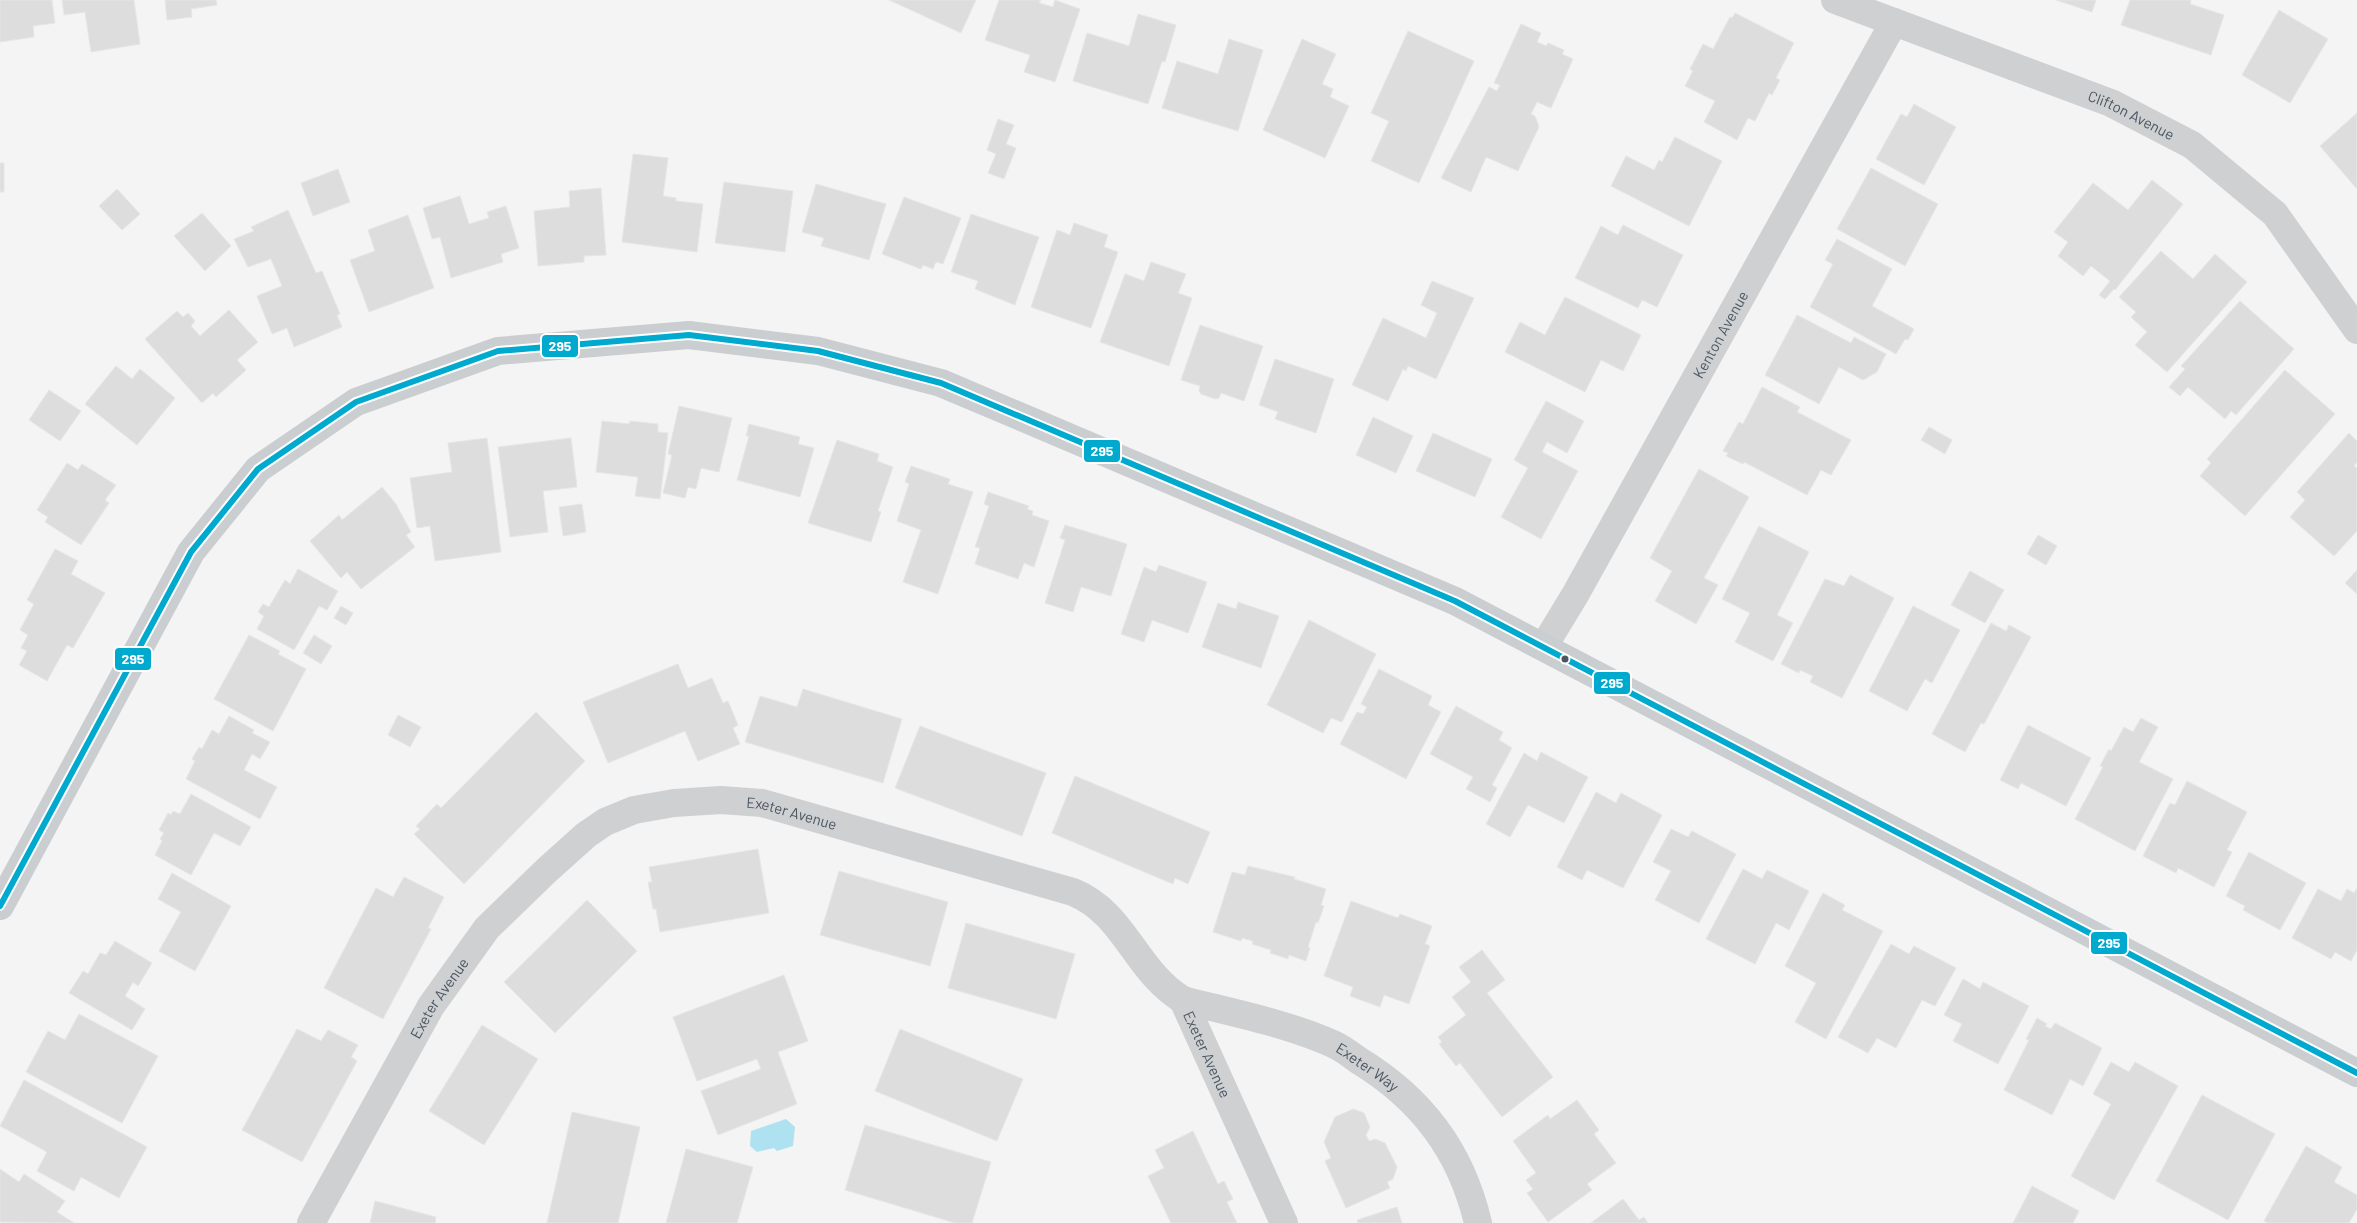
<svg xmlns="http://www.w3.org/2000/svg" width="2357" height="1223" font-family="Barlow,sans-serif">
<rect width="100%" height="100%" fill="#f4f4f4"/>
<path fill="#aee2f0" d="M786,1119L795,1127L793,1146L777,1151L774,1148L757,1152L750,1146L751,1131Z"/>
<path fill="#ddddde" stroke="#e5e6e7" d="M0,0H52L55,23L33,26L34,37L0,42Z
M62,0H134L140,44L91,52L85,12L64,15Z
M165,0H216L217,5L191,9L192,17L167,20Z
M889,0H976L961,33Z
M999,0H1041L1039,3L1053,7L1055,0L1080,9L1055,82L1024,72L1030,55L985,40Z
M2056,0H2096L2092,12Z
M2130,0H2191L2190,4L2224,15L2211,55L2121,25Z
M2279,10L2328,39L2290,103L2242,75Z
M1735,13L1794,43L1776,78L1780,80L1772,95L1769,93L1755,121L1748,118L1737,140L1704,122L1715,101L1685,86L1693,71L1690,69L1703,44L1713,49L1730,17L1732,18Z
M1138,14L1176,25L1165,62L1162,61L1148,104L1073,81L1087,33L1129,46Z
M1521,24L1541,33L1537,42L1546,46L1548,43L1564,50L1562,54L1573,59L1551,108L1537,102L1531,114L1535,116L1539,127L1518,171L1486,157L1471,192L1441,178L1489,87L1497,91L1500,85L1494,83Z
M1408,31L1474,61L1419,183L1371,161L1389,121L1371,113Z
M1229,39L1263,50L1238,131L1162,108L1177,61L1218,74Z
M1302,39L1336,54L1322,84L1333,89L1330,97L1349,106L1325,158L1263,130Z
M1914,104L1956,127L1924,185L1876,159L1901,114L1907,117Z
M2357,113V189L2320,146Z
M998,119L1014,125L1006,144L1016,148L1004,179L988,173L996,154L987,150Z
M1675,137L1722,161L1689,226L1611,186L1626,156L1654,170L1659,160L1662,162Z
M633,154L668,158L663,196L676,198V201L703,204L697,252L622,242Z
M0,163H4V192H0Z
M1871,168L1938,204L1905,266L1837,229Z
M338,169L350,202L313,216L301,183Z
M2152,180L2183,204L2115,290L2114,289L2105,299L2099,295L2110,281L2091,266L2083,276L2058,256L2068,242L2054,232L2093,183L2128,210Z
M724,182L793,191L785,252L715,243Z
M816,184L886,204L869,260L821,246L824,238L802,232Z
M601,188L606,255L584,256V262L538,266L534,211L570,207L569,191Z
M117,189L140,214L122,230L99,206Z
M460,196L469,224L489,218L487,212L506,206L519,248L501,254L503,262L451,278L440,237L432,239L423,208Z
M904,197L961,218L943,264L936,262L933,269L923,265L921,269L882,254Z
M288,210L316,273L322,271L340,314L337,315L342,327L294,347L287,328L272,334L257,296L282,286L271,259L248,267L234,239L254,231L251,227Z
M202,213L231,246L205,271L174,236Z
M971,214L1039,237L1015,305L975,289L978,281L951,272Z
M408,215L434,288L369,312L350,260L375,251L368,230Z
M1074,223L1108,235L1104,247L1118,252L1091,328L1031,307L1057,230L1070,235Z
M1623,225L1683,255L1657,307L1642,300L1638,308L1575,278L1601,226L1618,235Z
M1837,239L1892,269L1872,306L1914,329L1908,340L1905,339L1896,354L1810,307L1833,264L1825,260Z
M2161,251L2193,279L2215,254L2247,282L2167,372L2135,345L2147,332L2131,317L2136,312L2119,297Z
M1151,262L1186,274L1178,293L1192,298L1169,366L1100,342L1125,274L1144,281Z
M1432,281L1474,298L1436,379L1408,366L1406,371L1403,369L1388,401L1352,385L1383,318L1426,338L1437,313L1421,305Z
M1565,297L1641,335L1623,371L1601,360L1585,392L1505,352L1520,322L1545,335Z
M2240,301L2294,349L2236,415L2231,411L2225,419L2188,387L2180,396L2169,387L2185,369L2181,366Z
M229,310L258,342L237,360L246,370L216,397L213,393L202,403L145,339L177,311L183,317L188,313L195,321L191,326L200,336Z
M1797,315L1851,343L1854,337L1886,354L1877,372L1863,380L1839,367L1819,404L1765,375Z
M1200,325L1263,346L1244,401L1221,393L1219,398L1215,399L1201,394L1199,391L1200,386L1181,380Z
M1275,359L1334,379L1316,433L1275,419L1278,412L1259,405Z
M116,366L132,379L140,369L175,398L137,445L85,404Z
M2285,370L2335,414L2245,516L2200,476L2211,463L2207,459Z
M1762,387L1800,407L1797,412L1851,440L1831,475L1821,470L1807,495L1744,462L1743,464L1726,456L1728,453L1723,451L1739,422L1743,424Z
M49,390L81,411L60,441L29,420Z
M1546,401L1584,421L1567,453L1547,442L1542,452L1578,471L1541,539L1501,517L1528,468L1514,460Z
M679,406L732,418L719,472L701,468L696,489L688,487L685,498L663,493L672,455L668,454Z
M1373,417L1413,436L1396,473L1356,455Z
M602,421L629,424L630,421L658,424V432L668,433L660,499L635,496L638,477L596,472Z
M749,424L800,437L798,444L814,448L800,497L737,480L749,436H746Z
M1929,427L1952,440L1945,454L1921,440Z
M1433,433L1492,459L1475,497L1416,471Z
M2349,433L2357,441V462L2354,466L2357,468V531L2334,556L2290,517L2305,500L2297,492Z
M487,438L501,552L435,561L430,526L417,528L410,478L452,472L448,443Z
M571,438L577,487L543,491L548,532L510,537L498,447Z
M837,440L879,454L877,461L893,467L878,511L881,512L871,542L808,523Z
M67,463L78,470L82,464L116,485L105,500L109,503L81,545L45,522L48,517L37,510Z
M911,466L950,479L948,484L973,492L938,594L903,582L921,530L897,521L909,484L905,482Z
M1699,469L1749,497L1704,578L1718,585L1696,624L1655,601L1672,571L1650,558Z
M382,487L396,504L411,532L406,535L415,547L361,589L347,572L341,578L310,541L339,515L342,520Z
M988,492L1029,506L1027,509L1033,511L1032,515L1049,521L1034,567L1024,563L1018,579L975,564L980,548L975,547L989,506L984,504Z
M582,504L586,532L563,536L559,507Z
M1065,525L1127,544L1111,596L1081,587L1073,612L1045,603L1065,540L1060,538Z
M1759,526L1809,552L1777,615L1793,623L1773,661L1735,642L1750,613L1722,599Z
M2038,535L2057,546L2046,565L2027,554Z
M55,549L78,561L71,574L105,593L73,648L67,645L47,681L19,665L27,651L21,648L28,635L20,630L34,604L27,600Z
M1159,565L1207,582L1188,633L1152,620L1144,642L1121,634L1144,567L1156,572Z
M298,569L338,591L327,610L319,606L294,650L257,629L264,616L258,612L263,604L269,607L285,580L290,584Z
M2357,570V594L2345,583Z
M1970,571L2004,590L1985,623L1951,605Z
M1850,575L1894,598L1842,698L1810,682L1813,676L1800,670L1799,673L1781,664L1825,579L1844,586Z
M1238,602L1279,616L1261,668L1202,647L1218,603L1236,609Z
M341,606L353,613L346,625L334,618Z
M1913,606L1960,630L1932,683L1925,679L1907,711L1869,691Z
M1309,620L1376,654L1342,722L1331,718L1323,733L1267,705Z
M1991,623L2006,631L2009,625L2031,637L1984,724L1981,723L1965,752L1932,734Z
M249,635L280,651L278,654L306,669L273,731L214,699Z
M314,635L332,646L321,664L303,653Z
M678,664L688,688L712,678L723,703L728,701L738,725L733,728L740,744L698,761L685,731L608,763L583,702Z
M1379,669L1432,696L1428,705L1441,712L1406,779L1340,744L1357,712L1363,714L1367,707L1361,704Z
M803,689L902,719L883,783L745,742L760,696L797,707Z
M1456,706L1503,732L1499,740L1512,748L1492,785L1497,788L1490,802L1466,789L1473,777L1430,754Z
M536,712L585,761L464,884L414,834L420,829L416,826L437,804L441,808Z
M398,715L421,727L410,747L388,735Z
M229,716L254,730L252,733L270,742L260,759L252,754L244,770L277,787L260,819L186,779L195,761L192,759L199,747L202,749L212,730L219,734Z
M2141,718L2158,727L2139,762L2173,779L2135,851L2075,819L2103,767L2100,766L2109,749L2111,751L2124,727L2133,732Z
M2028,725L2091,758L2066,806L2021,783L2018,789L2000,780Z
M920,726L1046,773L1022,836L895,788Z
M1541,752L1588,777L1564,823L1528,805L1510,837L1486,824L1524,753L1537,761Z
M1075,776L1210,832L1188,884L1175,878L1173,884L1052,833Z
M2187,781L2247,812L2227,850L2232,852L2214,887L2178,868L2176,873L2143,856L2170,803L2175,805Z
M1596,792L1616,803L1621,793L1662,815L1623,888L1587,870L1582,880L1557,867Z
M191,794L251,827L240,846L214,833L191,875L155,855L162,841L160,839L164,833L159,830L168,813L171,815L173,811L180,814Z
M1671,829L1688,837L1692,831L1736,854L1699,923L1655,900L1671,871L1653,862Z
M758,849L769,913L660,932L656,909H653L648,882H652L649,867Z
M2249,852L2306,883L2280,930L2243,910L2245,906L2226,896Z
M1248,866L1295,877L1294,879L1326,889L1321,905L1324,906L1318,923L1316,922L1308,947L1310,948L1306,961L1289,955L1288,959L1270,953L1271,950L1252,944L1253,941L1242,938L1241,941L1213,932L1232,872L1245,875Z
M1743,869L1762,879L1767,870L1809,891L1789,930L1776,923L1755,964L1706,939Z
M839,871L948,902L930,966L820,935Z
M172,873L231,906L195,971L159,951L181,912L158,899Z
M404,877L444,897L428,928L431,929L383,1019L324,988L376,888L393,897Z
M2357,888V950L2351,961L2335,952L2331,959L2292,938L2318,889L2341,901L2347,889L2354,893Z
M1823,893L1845,905L1842,910L1883,931L1826,1039L1795,1022L1816,983L1785,966Z
M587,900L637,951L555,1033L504,982Z
M1351,901L1398,918L1400,914L1432,926L1425,944L1430,946L1409,1004L1384,995L1380,1007L1350,996L1353,987L1324,976Z
M966,923L1075,954L1056,1019L948,988Z
M115,941L152,963L138,986L133,982L125,996L145,1009L132,1030L69,993L83,971L88,974L100,953L106,955Z
M1891,944L1909,954L1914,946L1956,968L1935,1006L1922,1000L1896,1048L1877,1038L1868,1053L1838,1037Z
M1482,950L1505,980L1487,993L1553,1077L1502,1117L1460,1063L1456,1066L1439,1044L1442,1042L1438,1037L1466,1015L1452,997L1471,982L1459,967Z
M784,975L808,1041L778,1052L797,1104L718,1135L701,1091L761,1069L757,1059L697,1081L673,1017Z
M1963,979L1980,989L1983,982L2029,1006L1998,1064L1953,1041L1962,1024L1944,1015Z
M79,1014L158,1056L122,1123L26,1072L48,1031L65,1040Z
M2037,1018L2047,1024L2045,1026L2051,1029L2055,1023L2102,1048L2083,1086L2070,1079L2052,1115L2004,1090L2029,1040L2026,1039Z
M482,1025L538,1059L484,1145L429,1111Z
M297,1029L321,1041L328,1030L358,1045L351,1057L357,1061L302,1162L242,1130Z
M900,1029L1023,1079L997,1141L875,1091Z
M2111,1062L2129,1072L2135,1062L2178,1086L2114,1200L2071,1176L2111,1104L2093,1094Z
M24,1080L147,1147L119,1198L81,1177L74,1191L37,1171L47,1152L0,1126Z
M2202,1095L2275,1134L2228,1220L2156,1181Z
M1577,1100L1599,1130L1594,1134L1616,1163L1587,1184L1592,1190L1548,1222L1527,1193L1533,1189L1526,1180L1536,1173L1513,1141L1548,1115L1550,1119Z
M1353,1109L1364,1113L1370,1127L1366,1135L1369,1141L1375,1139L1385,1143L1397,1167L1393,1179L1387,1182L1390,1188L1346,1208L1325,1161L1331,1158L1324,1142L1335,1117Z
M572,1112L640,1127L618,1223H547Z
M865,1125L991,1162L972,1223H955L845,1190Z
M1193,1131L1218,1184L1224,1181L1233,1199L1227,1202L1237,1223H1171L1148,1176L1164,1168L1155,1150Z
M2306,1146L2342,1167L2334,1182L2357,1195V1209L2349,1223H2268L2264,1221Z
M686,1149L753,1167L737,1223H666Z
M0,1169L19,1182L24,1174L65,1201L57,1212L74,1223L0,1222Z
M2032,1186L2079,1211L2073,1223H2013Z
M1623,1199L1639,1220L1644,1217L1648,1223H1591Z
M375,1201L436,1217L435,1223H370Z
M1397,1207L1402,1223H1358L1357,1220Z"/>
<g fill="none" stroke-linecap="round" stroke-linejoin="round">
<g stroke="#ced0d2" stroke-width="28">
<path id="s1" d="M1835,0L2111,103L2192,145L2275,214L2357,330"/>
<path id="s2" d="M1544,646L1575,595L1894,22"/>
<path id="s3" d="M1183,1000C1233,1013 1286,1023 1333,1044C1342,1048 1350,1054 1358,1060C1422,1099 1461,1151 1478,1223"/>
<path id="s4" d="M311,1223L431,1006L487,928L547,870L586,835L605,822L634,810L674,803L721,800L762,803L1073,892C1126,914 1134,970 1183,1000L1284,1223"/>
</g>
<path stroke="#caced1" stroke-width="28" d="M0,906L191,552L258,469L356,402L498,351L689,335L818,351L941,383L1455,601L2357,1073"/>
<defs>
<path id="bus-1" d="M0,906L191,552L258,469L356,402L498,351L689,335L818,351L941,383L1455,601L2357,1073"/>
</defs>
<use href="#bus-1" stroke="#fff" stroke-width="10"/>
<use href="#bus-1" stroke="#00a9ce" stroke-width="6"/>
</g>
<circle fill="#4a5661" stroke="#fff" stroke-width="2" cx="1565" cy="659" r="4.5"/>
<g text-anchor="middle" dominant-baseline="central" stroke-width="4" stroke-linejoin="round" paint-order="stroke">
<g font-size="15" fill="#4a5661" stroke="#fff">
<text stroke="none"><textPath href="#s1" startOffset="318">Clifton Avenue</textPath></text>
<text stroke="none"><textPath href="#s2" startOffset="358">Kenton Avenue</textPath></text>
<text stroke="none"><textPath href="#s4" startOffset="694">Exeter Avenue</textPath></text>
<text stroke="none"><textPath href="#s4" startOffset="259">Exeter Avenue</textPath></text>
<text stroke="none"><textPath href="#s4" startOffset="1202">Exeter Avenue</textPath></text>
<text stroke="none"><textPath href="#s3" startOffset="198">Exeter Way</textPath></text>
</g>
</g>
<g stroke="#fff" stroke-width="2">
<rect x="541" y="334" width="38" height="24" rx="5" fill="#00a9ce"/>
<rect x="1083" y="439" width="38" height="24" rx="5" fill="#00a9ce"/>
<rect x="114" y="647" width="38" height="24" rx="5" fill="#00a9ce"/>
<rect x="1593" y="671" width="38" height="24" rx="5" fill="#00a9ce"/>
<rect x="2090" y="931" width="38" height="24" rx="5" fill="#00a9ce"/>
</g>
<g font-size="14" text-anchor="middle" font-weight="bold" fill="#fff">
<text x="560" y="351">295</text>
<text x="1102" y="456">295</text>
<text x="133" y="664">295</text>
<text x="1612" y="688">295</text>
<text x="2109" y="948">295</text>
</g>
</svg>
